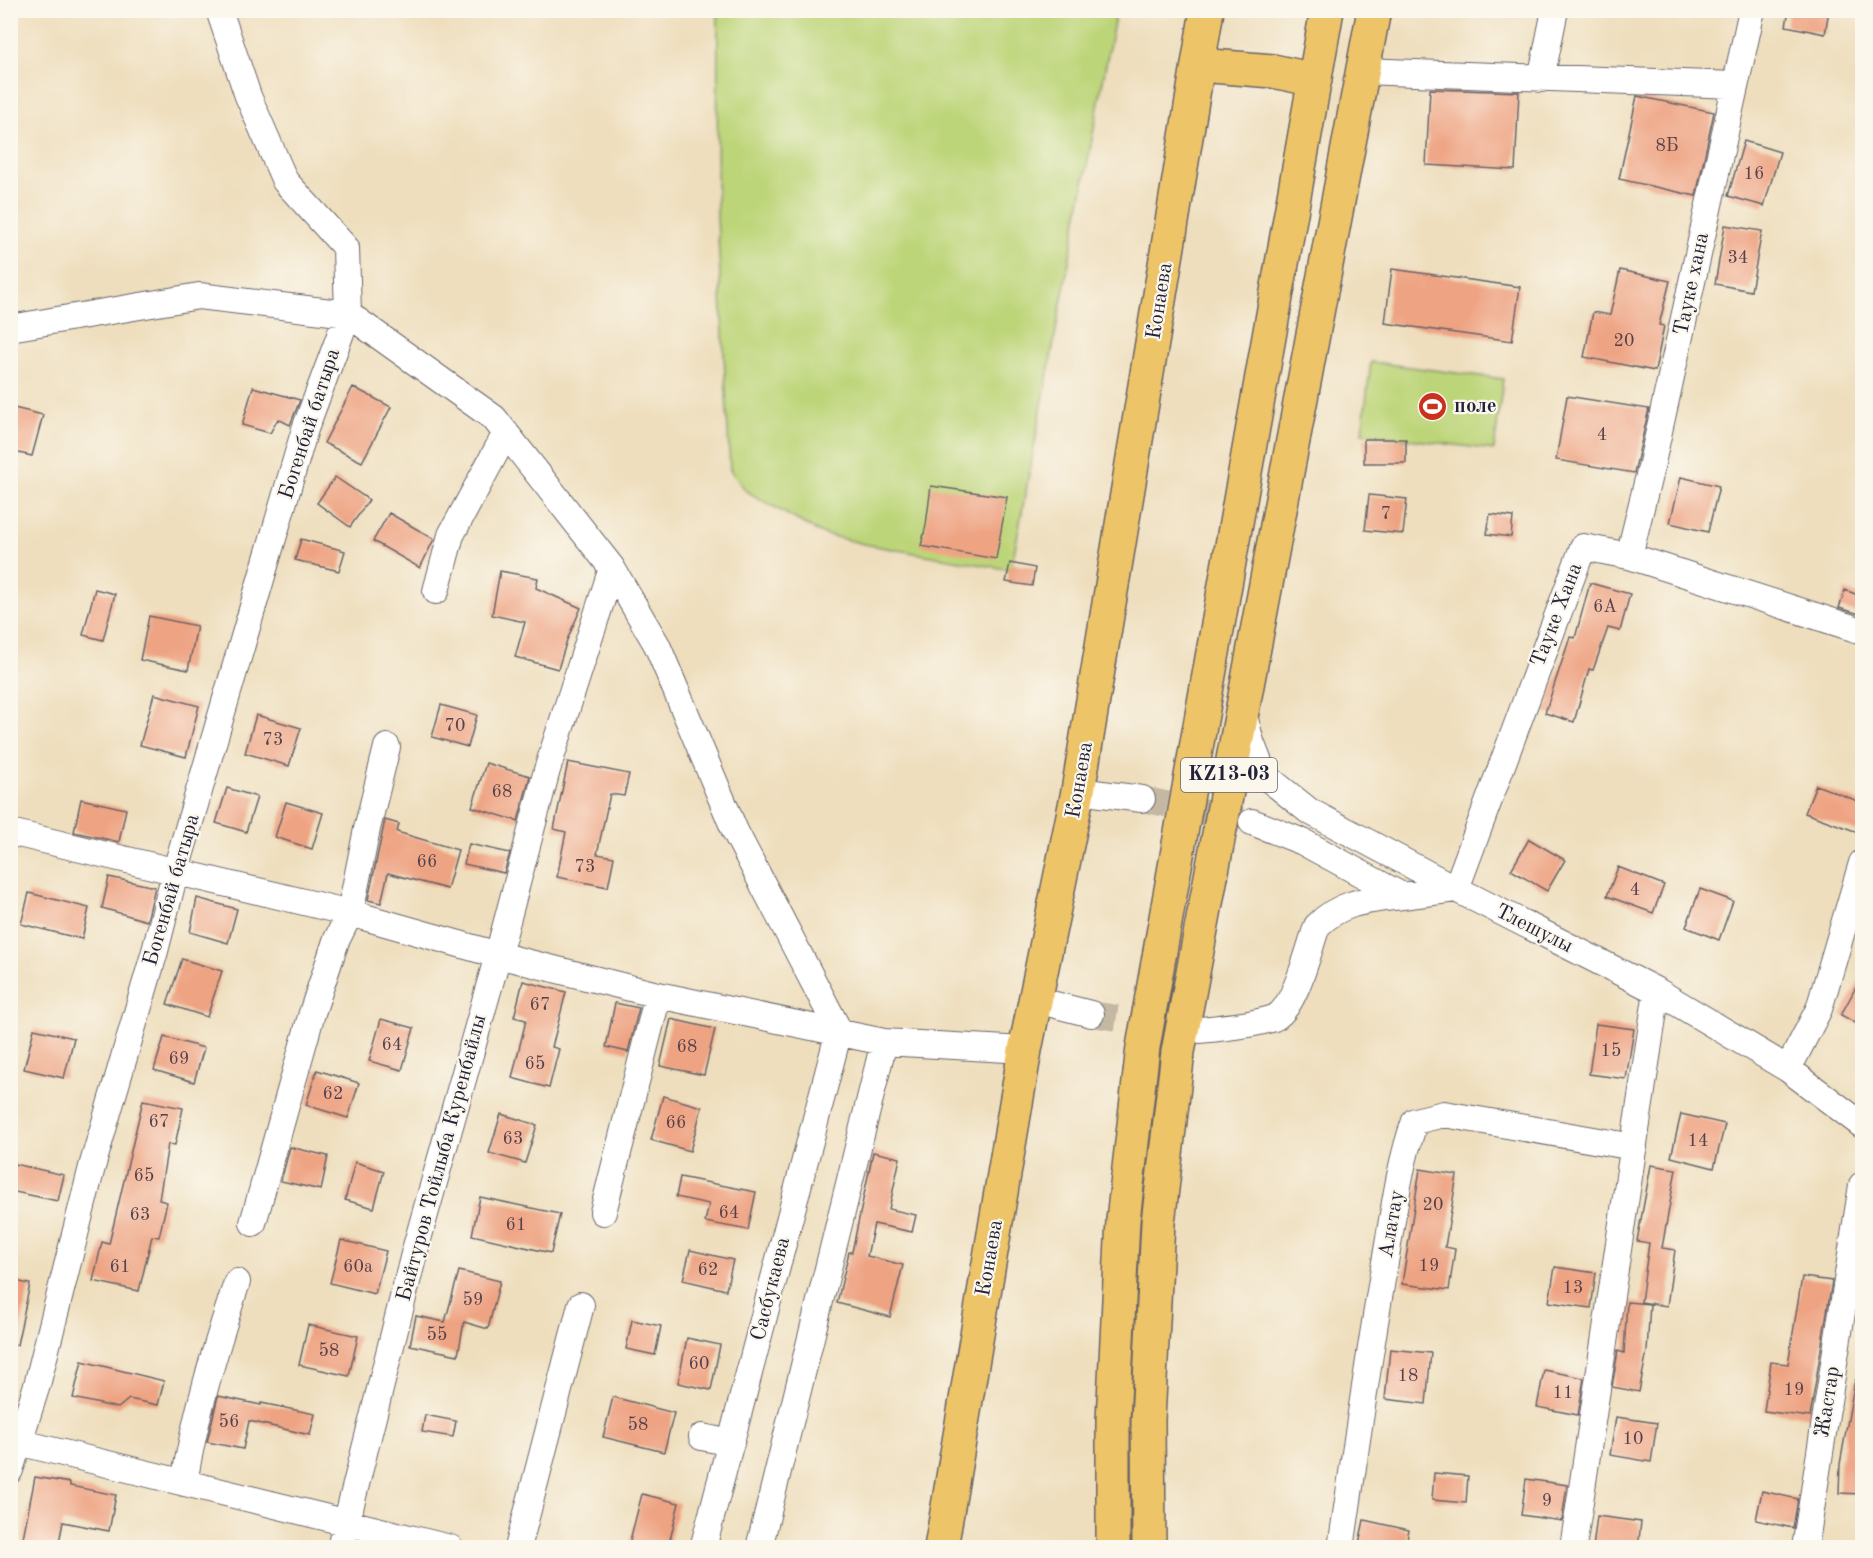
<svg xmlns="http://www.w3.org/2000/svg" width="1873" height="1558" font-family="'Old Standard TT',serif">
<rect width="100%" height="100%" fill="#fbf7ec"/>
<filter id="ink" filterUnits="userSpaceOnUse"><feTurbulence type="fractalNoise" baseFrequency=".0167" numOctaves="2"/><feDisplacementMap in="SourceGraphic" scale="12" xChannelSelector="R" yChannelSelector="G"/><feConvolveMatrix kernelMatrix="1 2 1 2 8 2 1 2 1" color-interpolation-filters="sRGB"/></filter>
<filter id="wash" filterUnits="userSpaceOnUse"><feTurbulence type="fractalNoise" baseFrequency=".008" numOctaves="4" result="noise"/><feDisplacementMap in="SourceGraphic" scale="24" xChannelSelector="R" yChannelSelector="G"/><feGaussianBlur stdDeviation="1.35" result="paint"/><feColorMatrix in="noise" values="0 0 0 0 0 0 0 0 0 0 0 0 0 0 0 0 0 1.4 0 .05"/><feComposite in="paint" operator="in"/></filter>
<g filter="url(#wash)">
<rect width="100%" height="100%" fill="#eedebd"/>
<path fill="#bdd579" stroke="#707c5a" stroke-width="1.5" d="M718,11H1116L1011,570L864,544L820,533L746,491L730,470L717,217Z
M1371,362L1503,379L1494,450L1362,433Z"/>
<g id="blocks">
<path fill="#eea382" d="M1789,10H1829L1825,34L1786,26Z
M1430,89L1519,92L1515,170L1426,165Z
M1637,96L1714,112L1696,196L1619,179Z
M1744,141L1780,152L1764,206L1728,196Z
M1725,225L1762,231L1751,291L1715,284Z
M1392,269L1520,287L1512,341L1385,323Z
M1620,270L1670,281L1659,325L1664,326L1655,371L1584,357L1593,312L1610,315Z
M253,387L300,400L290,425L278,419L270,433L242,425Z
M353,387L391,407L362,462L324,443Z
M1567,396L1649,409L1634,473L1556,460Z
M10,407L43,415L32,456L10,451Z
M1364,439H1406V463H1364Z
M335,477L369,500L350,527L317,503Z
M1681,477L1719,486L1708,532L1670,523Z
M931,486L1007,497L996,559L921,546L926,525Z
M1369,495L1407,499L1403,534L1365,530Z
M389,513L434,539L420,568L373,541Z
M1490,514L1513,517L1511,537L1487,534Z
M301,539L345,551L339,571L295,560Z
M1010,563L1035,568L1032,586L1006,582Z
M500,571L538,578L536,588L581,608L567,640L558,669L515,657L525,622L492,615Z
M1590,583L1630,594L1620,631L1608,628L1593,670L1589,669L1574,722L1545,713L1570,637L1575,638Z
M95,589L115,594L103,640L83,635Z
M1845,590L1863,597V615L1839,608Z
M149,616L197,626L188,670L140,660Z
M154,694L199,706L186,757L140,745Z
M441,705L477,715L468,747L432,737Z
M256,715L301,728L289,766L245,753Z
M568,762L629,774L624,796L610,794L597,854L614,857L608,887L557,877L566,832L554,829Z
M486,763L530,776L518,821L472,807Z
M1816,785L1863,803V834L1805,813Z
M227,788L257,797L246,832L216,823Z
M81,799L126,809L119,842L74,832Z
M286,802L323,813L312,849L275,837Z
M385,820L399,824L397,832L458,850L447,889L388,873L381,903L368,900Z
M1529,839L1565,860L1547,891L1511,870Z
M469,844L510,853L504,873L464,864Z
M1618,867L1664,885L1653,913L1607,896Z
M109,877L155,887L147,921L102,908Z
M1700,889L1733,901L1719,940L1686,927Z
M29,893L89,908L82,939L21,924Z
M197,898L237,909L228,943L190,932Z
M182,959L222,971L207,1017L167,1004Z
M1863,974V1027L1841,1015Z
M523,981L566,992L552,1047L559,1049L549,1088L512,1078L526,1020L514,1017Z
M615,1003L639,1008L628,1052L606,1047Z
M381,1019L414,1028L402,1070L369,1061Z
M671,1019L715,1029L704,1075L660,1066Z
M1596,1024L1634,1029L1626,1079L1589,1074Z
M34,1029L74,1038L64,1078L24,1069Z
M164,1037L204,1048L194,1082L154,1070Z
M317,1070L359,1083L348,1118L306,1105Z
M663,1096L702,1107L690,1151L651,1140Z
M143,1100L183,1108L175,1145L168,1144L159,1200L167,1202L159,1237L152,1236L139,1291L93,1281L102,1242L109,1244Z
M501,1114L537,1125L525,1163L489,1153Z
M1681,1114L1725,1124L1714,1168L1671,1157Z
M290,1147L328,1156L321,1190L281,1181Z
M873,1152L900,1158L889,1209L916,1215L912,1232L874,1224L867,1256L903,1265L890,1317L837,1303L849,1252H852Z
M355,1162L384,1171L374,1208L345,1200Z
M10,1163L64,1175L58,1201L10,1191Z
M1651,1165L1676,1169L1662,1248L1675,1250L1667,1306L1641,1302L1649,1243L1637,1241Z
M1420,1169L1457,1175L1445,1247L1455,1249L1449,1290L1402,1284Z
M680,1177L756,1192L748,1230L705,1222L709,1204L676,1197Z
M480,1197L560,1214L551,1253L472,1235Z
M341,1240L386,1251L375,1294L330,1283Z
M690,1250L733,1260L726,1290L683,1280Z
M1555,1267L1596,1273L1591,1308L1549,1302Z
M459,1271L500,1281L488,1329L464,1322L458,1355L410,1345L416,1316L445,1322Z
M1802,1277L1832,1281L1810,1417L1764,1411L1771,1362L1788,1364Z
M10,1280L30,1284L17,1345H10Z
M1627,1302L1650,1304L1647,1351L1639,1392L1612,1387L1618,1351L1624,1353Z
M632,1320L661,1326L655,1355L626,1349Z
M308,1325L358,1336L349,1376L299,1365Z
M687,1338L720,1345L711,1390L678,1383Z
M1390,1349L1431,1353L1426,1404L1385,1399Z
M82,1361L164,1381L158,1405L129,1399L118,1408L73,1398Z
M1544,1370L1584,1378L1578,1415L1537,1407Z
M1855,1380L1863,1381L1861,1494L1839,1493L1840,1464Z
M218,1396L261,1405V1403L315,1414L310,1435L249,1421L243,1449L207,1442Z
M613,1397L674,1413L664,1452L603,1437Z
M425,1415L456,1421L453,1437L422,1432Z
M1616,1417L1657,1423L1651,1462L1610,1455Z
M1434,1473L1468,1476L1466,1503L1432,1500Z
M35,1477L70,1483V1486L116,1495L109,1531L63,1522L58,1548H21Z
M1526,1479L1567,1485L1562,1521L1521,1515Z
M1762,1491L1798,1499L1793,1528L1756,1520Z
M642,1494L679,1503L668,1548H628Z
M1597,1516L1641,1522L1638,1548H1593Z
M1364,1520L1409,1530L1405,1548H1358Z"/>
</g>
</g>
<g filter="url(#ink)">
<use href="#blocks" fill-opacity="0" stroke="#696468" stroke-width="1.5"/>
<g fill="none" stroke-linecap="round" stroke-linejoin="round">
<path stroke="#c5b8a3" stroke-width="26" stroke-dasharray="26 13" stroke-linecap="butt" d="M1142,799L1241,820
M1091,1014L1199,1030"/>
<defs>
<path id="minor" d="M1362,71L1735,85
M1541,79L1555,10
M10,328L199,296L348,314L494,418L612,568L547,770L498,955L415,1250L340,1548
M1629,556L1652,463L1752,10
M612,568L657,645L735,831L839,1031L703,1548
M436,591L451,535L506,433
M1243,712L1251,742L1264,775L1309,811L1456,889L1657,991L1788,1069L1862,1125
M1078,791L1142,799
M1252,822L1303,842L1402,896L1456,889L1583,547L1629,556L1862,631
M10,832L350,913L498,955L658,995L884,1042L1025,1050
M1036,1000L1091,1014
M1200,1030C1221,1028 1254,1025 1274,1018C1295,1009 1309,948 1317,926C1341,901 1369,900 1402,896
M1788,1069L1819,1009L1862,863
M603,1212L658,995
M253,1223L312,1013L336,941L350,913L367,829L387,747
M702,1437L731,1443
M10,1440L450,1548
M10,1470L37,1385L92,1167L155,951L175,873L305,429L348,314L346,248L285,181L248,96L219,10
M184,1483C195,1415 216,1347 237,1282
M518,1548L581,1305
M759,1548L884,1042
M1341,1548C1355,1454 1368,1361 1384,1268C1393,1219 1398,1168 1415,1121L1444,1114L1634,1147
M1573,1548L1657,991
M1805,1548L1862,1185"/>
<path id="major" d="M941,1548L1025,1050L1078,791L1207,10"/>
<path id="highway" d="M1199,65L1273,71L1315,80
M1113,1548V1420L1123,1220L1143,1047L1327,10
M1149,1548L1148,1420L1158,1223L1178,1052L1374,10"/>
</defs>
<use href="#minor" stroke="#696468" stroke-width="28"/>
<use href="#major" stroke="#696468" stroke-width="36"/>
<use href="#highway" stroke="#696468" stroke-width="36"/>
<use href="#minor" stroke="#fff" stroke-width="26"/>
<use href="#major" stroke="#eec469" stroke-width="33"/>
<use href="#highway" stroke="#eec469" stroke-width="33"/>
</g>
</g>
<defs>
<symbol id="stadium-disc" viewBox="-11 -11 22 22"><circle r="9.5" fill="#c8321e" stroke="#fbf7ec"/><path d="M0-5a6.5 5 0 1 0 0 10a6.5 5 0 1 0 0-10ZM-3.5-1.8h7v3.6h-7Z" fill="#fff"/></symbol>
</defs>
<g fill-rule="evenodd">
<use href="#stadium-disc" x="1416" y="390" width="33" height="33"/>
</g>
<g text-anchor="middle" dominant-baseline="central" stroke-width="4.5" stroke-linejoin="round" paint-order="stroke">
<g font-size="18" fill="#55424d">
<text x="1667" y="146">8Б</text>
<text x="1754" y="174">16</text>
<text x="1738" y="258">34</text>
<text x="1624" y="341">20</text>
<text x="1602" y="435">4</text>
<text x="1386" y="514">7</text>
<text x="1605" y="607">6А</text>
<text x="455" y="726">70</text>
<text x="273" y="740">73</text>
<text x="502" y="792">68</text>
<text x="427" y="862">66</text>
<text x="585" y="867">73</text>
<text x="1635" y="890">4</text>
<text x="540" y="1005">67</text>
<text x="392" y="1045">64</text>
<text x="687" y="1047">68</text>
<text x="1611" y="1051">15</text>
<text x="179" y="1059">69</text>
<text x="535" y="1064">65</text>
<text x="333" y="1094">62</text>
<text x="159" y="1122">67</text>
<text x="676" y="1123">66</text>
<text x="513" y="1139">63</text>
<text x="1698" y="1141">14</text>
<text x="144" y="1176">65</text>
<text x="1433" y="1205">20</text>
<text x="729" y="1213">64</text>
<text x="140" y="1215">63</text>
<text x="516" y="1225">61</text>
<text x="1429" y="1266">19</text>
<text x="120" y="1267">61</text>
<text x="358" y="1267">60а</text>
<text x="708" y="1270">62</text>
<text x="1573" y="1288">13</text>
<text x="473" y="1300">59</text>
<text x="437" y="1335">55</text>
<text x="329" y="1351">58</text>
<text x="699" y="1364">60</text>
<text x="1408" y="1376">18</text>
<text x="1794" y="1390">19</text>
<text x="1563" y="1393">11</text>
<text x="229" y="1422">56</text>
<text x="638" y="1425">58</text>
<text x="1633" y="1439">10</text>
<text x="1547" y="1501">9</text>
</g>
<rect fill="#fbf7ec" stroke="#636270" stroke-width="1.5" x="1181" y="758" width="96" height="34" rx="4.5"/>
<g font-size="20" font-weight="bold" fill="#22223b">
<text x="1229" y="775">KZ13-03</text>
</g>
<g font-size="21" fill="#22223b" stroke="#fbf7ec">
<text transform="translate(1692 284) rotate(-78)">Тауке хана</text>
<text transform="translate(1160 301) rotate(-81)">Конаева</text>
<text transform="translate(310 424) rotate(-72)">Богенбай батыра</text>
<text transform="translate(1557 615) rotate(-69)">Тауке Хана</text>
<text transform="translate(1080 780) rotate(-80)">Конаева</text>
<text transform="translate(172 890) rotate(-74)">Богенбай батыра</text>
<text transform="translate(1534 929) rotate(27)">Тлешулы</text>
<text transform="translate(442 1158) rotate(-75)">Байтуров Тойлыба Куренбайлы</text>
<text transform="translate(1392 1224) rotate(-80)">Алатау</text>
<text transform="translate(990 1258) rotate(-80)">Конаева</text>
<text transform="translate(771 1289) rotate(-76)">Сасбукаева</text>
<text transform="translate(1828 1402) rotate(-81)">Жастар</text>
</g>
<g font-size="21" font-weight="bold" fill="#22223b" stroke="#fbf7ec" text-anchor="start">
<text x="1454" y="406">поле</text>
</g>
</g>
<rect width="1873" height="1558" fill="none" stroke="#fbf7ec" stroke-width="36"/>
</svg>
